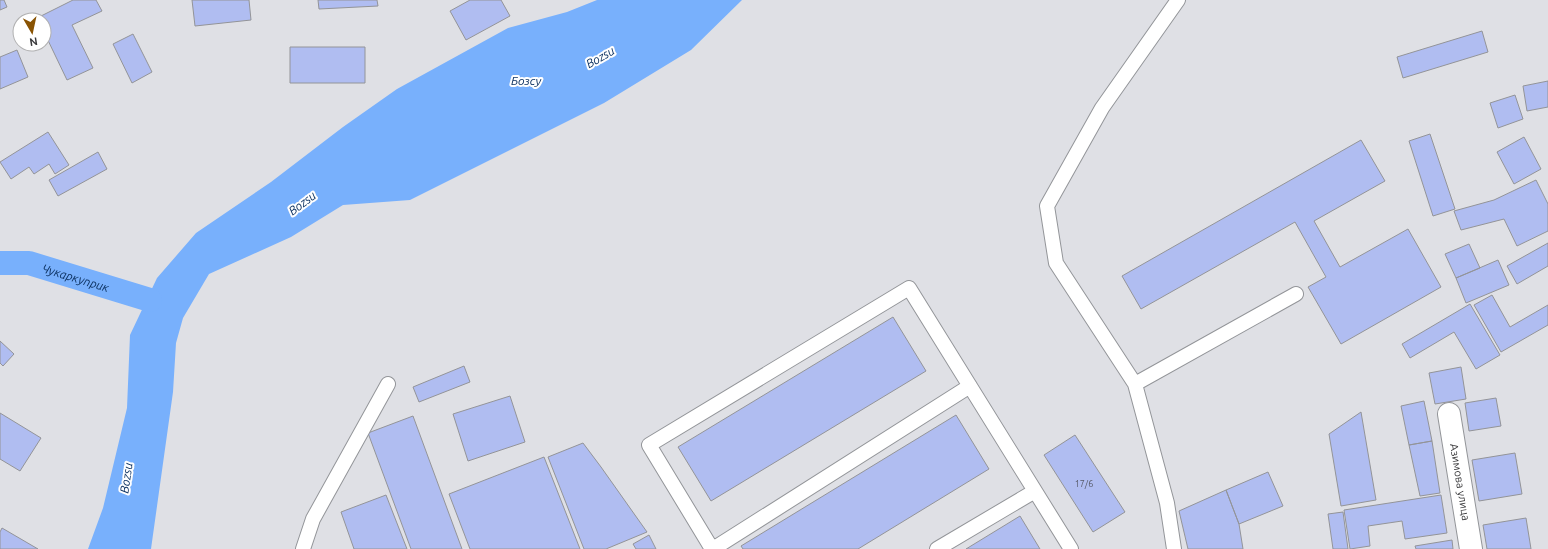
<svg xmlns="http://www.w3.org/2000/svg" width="1548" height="549" font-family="Ubuntu,sans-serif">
<rect width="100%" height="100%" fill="#dfe0e5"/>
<path fill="#78b0fc" d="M597,0H742L691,50L604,103L410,200L343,205L291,237L209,274L183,318L176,343L173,392L151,549H88L103,508L127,408L130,335L157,278L196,233L271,182L343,127L397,89L508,28L567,12Z"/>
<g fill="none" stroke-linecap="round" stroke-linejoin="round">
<path stroke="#78b0fc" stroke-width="24" id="s1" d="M0,263H29L150,300"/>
</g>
<path fill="#b0bdf1" stroke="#939498" d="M0,0H4L7,7L0,10Z
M73,0H96L102,11L72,25L93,68L67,80L44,32V20H38L37,18Z
M192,0H249L251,20L195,26Z
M318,0H377L378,6L319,9Z
M470,0H501L510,16L466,40L450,11Z
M1482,31L1488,52L1403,78L1397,57Z
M133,34L152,72L132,83L113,44Z
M290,47H365V83H290Z
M17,50L28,77L0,89V57Z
M1548,81V107L1527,111L1523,86Z
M1515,95L1523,119L1498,128L1490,103Z
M48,132L69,165L55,174L49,164L34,174L29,167L11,179L0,162Z
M1430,134L1455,209L1433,216L1409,141Z
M1524,137L1541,169L1514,184L1497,152Z
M1361,140L1385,181L1314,221L1340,267L1408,229L1441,287L1341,344L1308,287L1326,277L1295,222L1141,309L1122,276Z
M98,152L107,169L58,196L49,180Z
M1536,180L1548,204V231L1517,246L1504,219L1461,230L1454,211L1494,200Z
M1548,243V266L1517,284L1507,266Z
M1469,244L1480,268L1456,278L1445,254Z
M1498,260L1509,285L1466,303L1456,278Z
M1492,295L1510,327L1548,305V325L1501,352L1474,305Z
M1470,304L1500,355L1476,369L1454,332L1410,358L1402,344Z
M893,317L926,371L711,501L678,447Z
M0,341L14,354L3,366L0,363Z
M464,366L470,382L419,402L413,387Z
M1461,367L1466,399L1435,404L1429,373Z
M510,396L525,442L468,461L453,414Z
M1496,398L1501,426L1469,431L1465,403Z
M1424,401L1432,441L1409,445L1401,406Z
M1361,412L1376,500L1341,506L1329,434Z
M0,413L41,438L20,471L0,459Z
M956,415L989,469L858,549H743L741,546Z
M413,416L462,549H411L368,433Z
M1075,435L1125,512L1093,532L1044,455Z
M1432,441L1440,493L1420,496L1409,445Z
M583,443L601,467L647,532L606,549H584L548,457Z
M1515,453L1522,494L1479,501L1472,460Z
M544,457L580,549H470L449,494Z
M1268,472L1283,506L1239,524L1226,490Z
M1226,490L1239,524L1243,549H1188L1179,511Z
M386,495L407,549H354L341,512Z
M1441,495L1447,533L1405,539L1402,521L1368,526L1370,546L1350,549L1344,510Z
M1343,512L1348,549H1333L1328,514Z
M1020,516L1040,549H966Z
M1526,518L1531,549H1487L1483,525Z
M2,528L38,549H0V532Z
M649,535L656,549H636L633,544Z
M1452,540L1453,549H1416L1415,546Z"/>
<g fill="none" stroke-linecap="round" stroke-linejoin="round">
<defs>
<path id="lane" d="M1135,384L1296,294
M303,549L313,519L388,384
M712,549L649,445L909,288L1071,549
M713,549L970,386
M937,549L1035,491
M1174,549L1167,503L1135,384L1056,263L1047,206L1102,108L1178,0"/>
<g id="street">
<path id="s2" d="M1449,414L1471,549"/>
</g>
</defs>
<use href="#lane" stroke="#939599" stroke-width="16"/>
<use href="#street" stroke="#939599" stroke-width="24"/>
<use href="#lane" stroke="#fff" stroke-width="14"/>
<use href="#street" stroke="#fff" stroke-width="22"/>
</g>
<g text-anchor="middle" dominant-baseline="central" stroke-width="4" stroke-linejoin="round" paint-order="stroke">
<g font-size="9" fill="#575a68">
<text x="1084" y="484">17/6</text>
</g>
<g font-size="11" fill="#39393b" stroke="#fff">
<text stroke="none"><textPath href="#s2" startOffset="69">Азимова улица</textPath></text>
</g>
<g font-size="12" font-style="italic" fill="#0d3261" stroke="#fff">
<text transform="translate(600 57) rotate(-30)">Bozsu</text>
<text x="526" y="80">Бозсу</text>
<text transform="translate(302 203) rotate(-37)">Bozsu</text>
<text stroke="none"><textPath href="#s1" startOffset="78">Чукаркуприк</textPath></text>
<text transform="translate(126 478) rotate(-82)">Bozsu</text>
</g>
</g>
<g transform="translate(32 32) rotate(171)"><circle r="19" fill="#ffffff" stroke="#b0b0b1"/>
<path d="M0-3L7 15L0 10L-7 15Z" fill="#895303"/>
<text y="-6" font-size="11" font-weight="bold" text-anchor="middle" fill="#39393b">N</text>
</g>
</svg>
